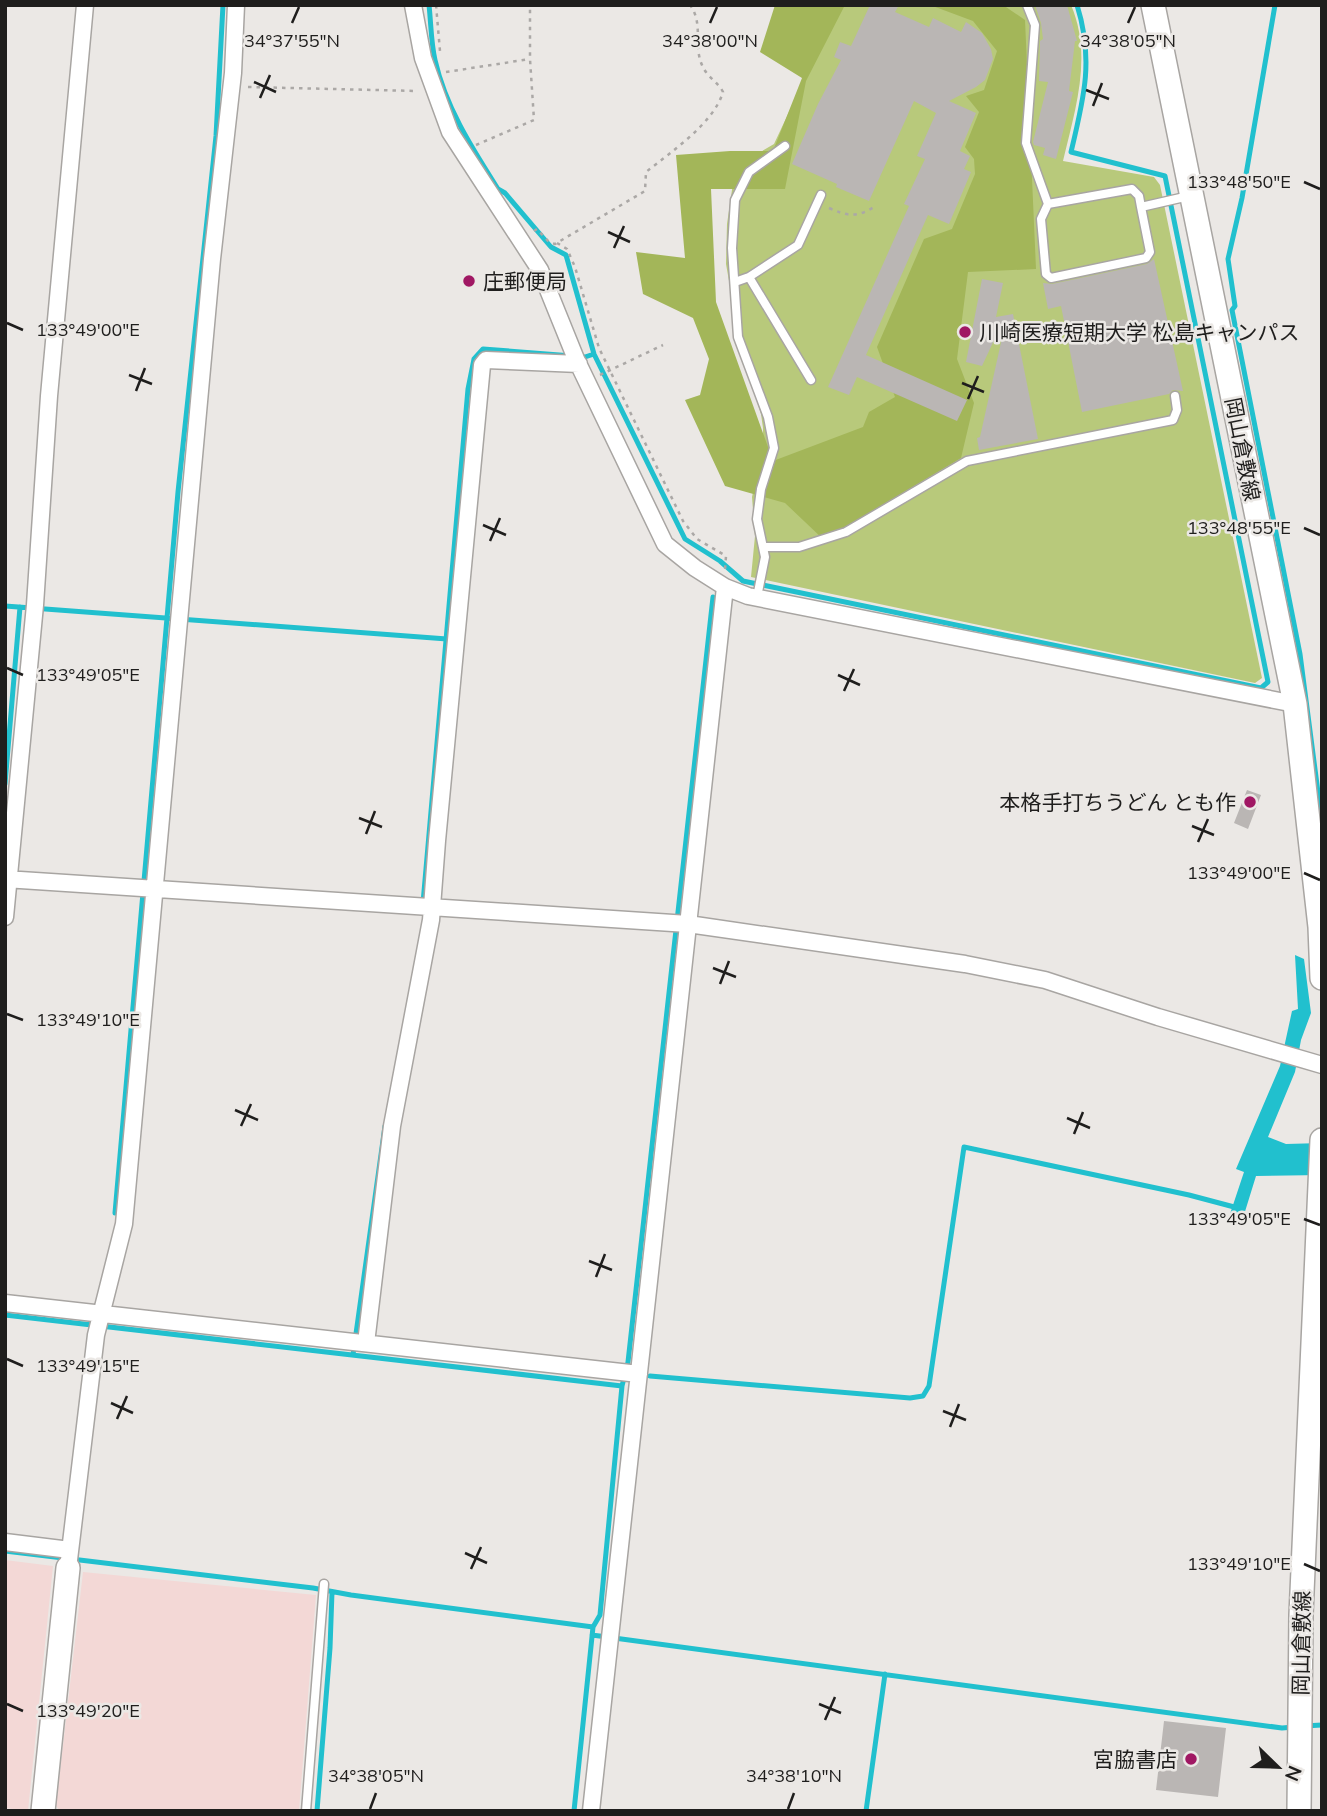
<svg xmlns="http://www.w3.org/2000/svg" width="1327" height="1816" font-family="Mulish,'Noto Sans JP',sans-serif">
<rect width="100%" height="100%" fill="#ebe8e5"/>
<path fill="#f3d8d6" d="M5,1560L53,1566L28,1811L5,1808Z
M83,1572L316,1595L299,1811H60L56,1806Z"/>
<path fill="#b8c97b" d="M839,5H1071C1093,56 1075,110 1063,161L1154,177L1160,185L1262,678L1255,683L751,577L755,536L752,497L763,444V428L761,414L742,354L726,264L727,224L733,183L752,157L774,144Z"/>
<path fill="#a3b659" d="M775,5H845L806,81L785,189H711L716,302L773,461L863,427L869,412L895,397L877,347L924,239L952,229L975,174L974,159L965,147L979,112L966,96L984,90L997,51L973,21L930,5H1003L1025,20L1036,269L968,272L957,359L974,403L961,458L824,540L785,503L725,486L685,400L700,395L709,359L693,318L643,294L636,252L685,258L676,155L730,151H773L802,78L760,52Z"/>
<path fill="#21c0ce" d="M1295,955L1304,959L1311,1013L1301,1040L1295,1072L1268,1137L1286,1144L1322,1143V1175L1256,1176L1243,1218L1230,1214L1244,1172L1236,1169L1280,1066L1292,1011L1298,1009Z"/>
<g fill="none" stroke-linecap="round" stroke-linejoin="round">
<path stroke="#21c0ce" stroke-width="5" d="M429,5C431,23 431,43 435,60C446,108 472,148 498,189L505,193L551,247L566,255L594,354L685,539L720,561L743,581L1261,688L1268,682L1165,176L1071,152C1084,98 1094,59 1077,5
M1275,5L1242,198L1228,259L1235,306L1232,310L1300,654L1322,823
M5,606L447,639
M5,784L20,607
M423,903L468,389L474,359L483,349L585,357L594,354
M115,1213L178,492L216,136L223,5
M5,1315L622,1386
M353,1355L385,1126
M650,1376L910,1398L923,1396L929,1386L964,1147L1189,1195L1238,1208
M5,1551L313,1588L351,1595L593,1627L574,1811
M593,1627L600,1615L622,1386L628,1362L713,597
M592,1635L1282,1728L1294,1727
M1304,1726L1322,1725
M317,1811L330,1648L332,1592
M866,1811L885,1674"/>
</g>
<path fill="#bab6b4" d="M870,5H899L895,12L929,27L933,18L961,32L966,22L982,33L991,49L993,59L985,80L976,87L949,101L976,113L960,151L970,156L964,169L971,172L949,224L928,215L866,355L967,400L957,421L857,377L849,395L828,387L909,206L904,204L925,159L917,156L936,113L914,101L869,201L836,187L837,184L792,164L818,104L841,60L834,57L840,42L851,46Z
M1035,5H1067L1077,41H1075L1069,91L1073,92L1056,159L1043,155L1045,148L1034,145L1033,142L1048,82L1039,81L1040,41L1043,39L1041,23Z
M1154,259L1183,391L1173,390L1169,394L1082,412L1061,306L1048,309L1043,283L1052,284L1147,264Z
M982,279L1003,283L996,317L1013,314L1038,439L979,450L977,438L980,437L1002,338L996,336L982,366L966,362Z
M1247,790L1261,795L1248,829L1234,823Z
M1164,1721L1226,1728L1218,1797L1156,1790Z"/>
<g fill="none" stroke-linecap="round" stroke-linejoin="round">
<defs>
<path id="lane" d="M1027,5L1035,25L1026,143L1048,204L1132,189L1139,196L1141,207L1189,196
M1048,204L1041,219L1046,274L1051,278L1146,258L1150,252L1141,207
M749,277L811,380
M735,282L749,277L798,245L821,195
M763,547H799L846,532L967,461L1173,420L1177,410L1175,396
M757,597L765,557L757,519L761,489L774,448L768,417L738,337L732,248L735,200L749,172L785,146
M306,1811L324,1584"/>
<path id="street" d="M413,5L423,58L450,132L540,270L576,359L665,544L695,568L725,587L748,596L1295,704
M5,879L688,924L965,964L1045,980L1158,1017L1322,1065
M5,917L35,605L49,396L85,5
M5,1303L639,1374
M366,1343L392,1126L431,920L437,841L482,365L486,360L579,364
M5,1542L70,1550
M68,1568L96,1335L124,1224L212,259L233,73L236,5
M591,1811L725,587"/>
<path id="secondary" d="M1153,5L1295,704L1320,927L1322,978
M43,1811L68,1568
M1299,1811L1301,1615L1322,1140"/>
</defs>
<use href="#lane" stroke="#a8a5a2" stroke-width="11"/>
<use href="#street" stroke="#a8a5a2" stroke-width="19"/>
<use href="#secondary" stroke="#a8a5a2" stroke-width="26"/>
<path stroke="#aba8a6" stroke-width="2.5" stroke-dasharray="3.5 5" stroke-linecap="butt" d="M436,5L440,51
M446,72L530,59
M248,87L417,91
M476,145L534,120L530,59V5
M829,208C847,216 856,218 874,207
M534,231L537,229L549,242L555,244L645,191L646,172C671,152 714,123 723,92C718,82 706,76 702,65C693,45 704,24 690,5
M557,243L567,249L575,267L599,348L683,521L697,539L726,556L725,570
M600,375L663,345"/>
<use href="#lane" stroke="#fff" stroke-width="8"/>
<use href="#street" stroke="#fff" stroke-width="16"/>
<use href="#secondary" stroke="#fff" stroke-width="23"/>
</g>
<path fill="none" stroke="#1f1e1d" stroke-width="2.5" d="M292,23L299,7M710,23L717,7M1128,23L1135,7M254,82L276,92M1086,90L1109,99M260,98L270,75M1093,106L1102,83M1304,182L1320,189M608,232L630,242M614,248L624,226M7,323L23,330M129,375L152,384M962,383L984,392M136,391L145,368M968,399L978,376M483,525L506,535M1304,528L1320,535M490,541L500,518M7,668L23,675M838,675L860,685M844,691L854,669M359,818L382,827M1192,826L1214,835M366,834L375,811M1198,842L1208,819M1304,873L1320,880M713,968L736,977M720,984L729,961M7,1014L23,1020M235,1110L258,1120M1067,1118L1090,1128M241,1126L251,1104M1074,1134L1083,1112M1304,1219L1320,1225M589,1261L612,1270M596,1277L605,1254M7,1359L23,1366M111,1403L133,1413M943,1411L966,1420M117,1419L127,1396M950,1427L959,1404M465,1553L487,1563M1304,1564L1320,1571M471,1569L481,1547M7,1704L23,1711M819,1704L841,1713M825,1720L835,1697M370,1809L376,1793M788,1809L794,1793"/>
<g fill="#a01763" stroke="#ebe8e5" stroke-width="2.5">
<circle cx="469" cy="281" r="7"/>
<circle cx="965" cy="332" r="7"/>
<circle cx="1250" cy="802" r="7"/>
<circle cx="1191" cy="1759" r="7"/>
</g>
<g text-anchor="middle" dominant-baseline="central" stroke-width="5" stroke-linejoin="round" paint-order="stroke">
<g font-size="21" fill="#1f1e1d" stroke="#ebe8e5" text-anchor="start">
<text x="483" y="281">庄郵便局</text>
<text x="979" y="332">川崎医療短期大学 松島キャンパス</text>
<text x="1236" y="802" text-anchor="end">本格手打ちうどん とも作</text>
<text x="1177" y="1759" text-anchor="end">宮脇書店</text>
</g>
<g font-size="21" fill="#1f1e1d" stroke="#ebe8e5">
<text transform="translate(1243 449) rotate(79)">岡山倉敷線</text>
<text transform="translate(1301 1643) rotate(-89)">岡山倉敷線</text>
</g>
</g>
<g font-size="18" text-anchor="middle" fill="#1f1e1d" stroke="#ebe8e5" stroke-width="5" stroke-linejoin="round" paint-order="stroke">
<text x="292" y="47">34°37'55"N</text>
<text x="710" y="47">34°38'00"N</text>
<text x="1128" y="47">34°38'05"N</text>
<text x="1239" y="188">133°48'50"E</text>
<text x="88" y="336">133°49'00"E</text>
<text x="1239" y="534">133°48'55"E</text>
<text x="88" y="681">133°49'05"E</text>
<text x="1239" y="879">133°49'00"E</text>
<text x="88" y="1026">133°49'10"E</text>
<text x="1239" y="1225">133°49'05"E</text>
<text x="88" y="1372">133°49'15"E</text>
<text x="1239" y="1570">133°49'10"E</text>
<text x="88" y="1717">133°49'20"E</text>
<text x="376" y="1782">34°38'05"N</text>
<text x="794" y="1782">34°38'10"N</text>
</g>
<rect width="1327" height="1816" fill="none" stroke="#1f1e1d" stroke-width="14"/>
<g transform="translate(1278 1767) rotate(113)" stroke="#ebe8e5" stroke-width="5" paint-order="stroke">
<path d="M0-5L12 26L0 18L-12 26Z" fill="#1f1e1d"/>
<text y="-10" font-size="19" font-weight="bold" text-anchor="middle" fill="#1f1e1d">N</text>
</g>
</svg>
